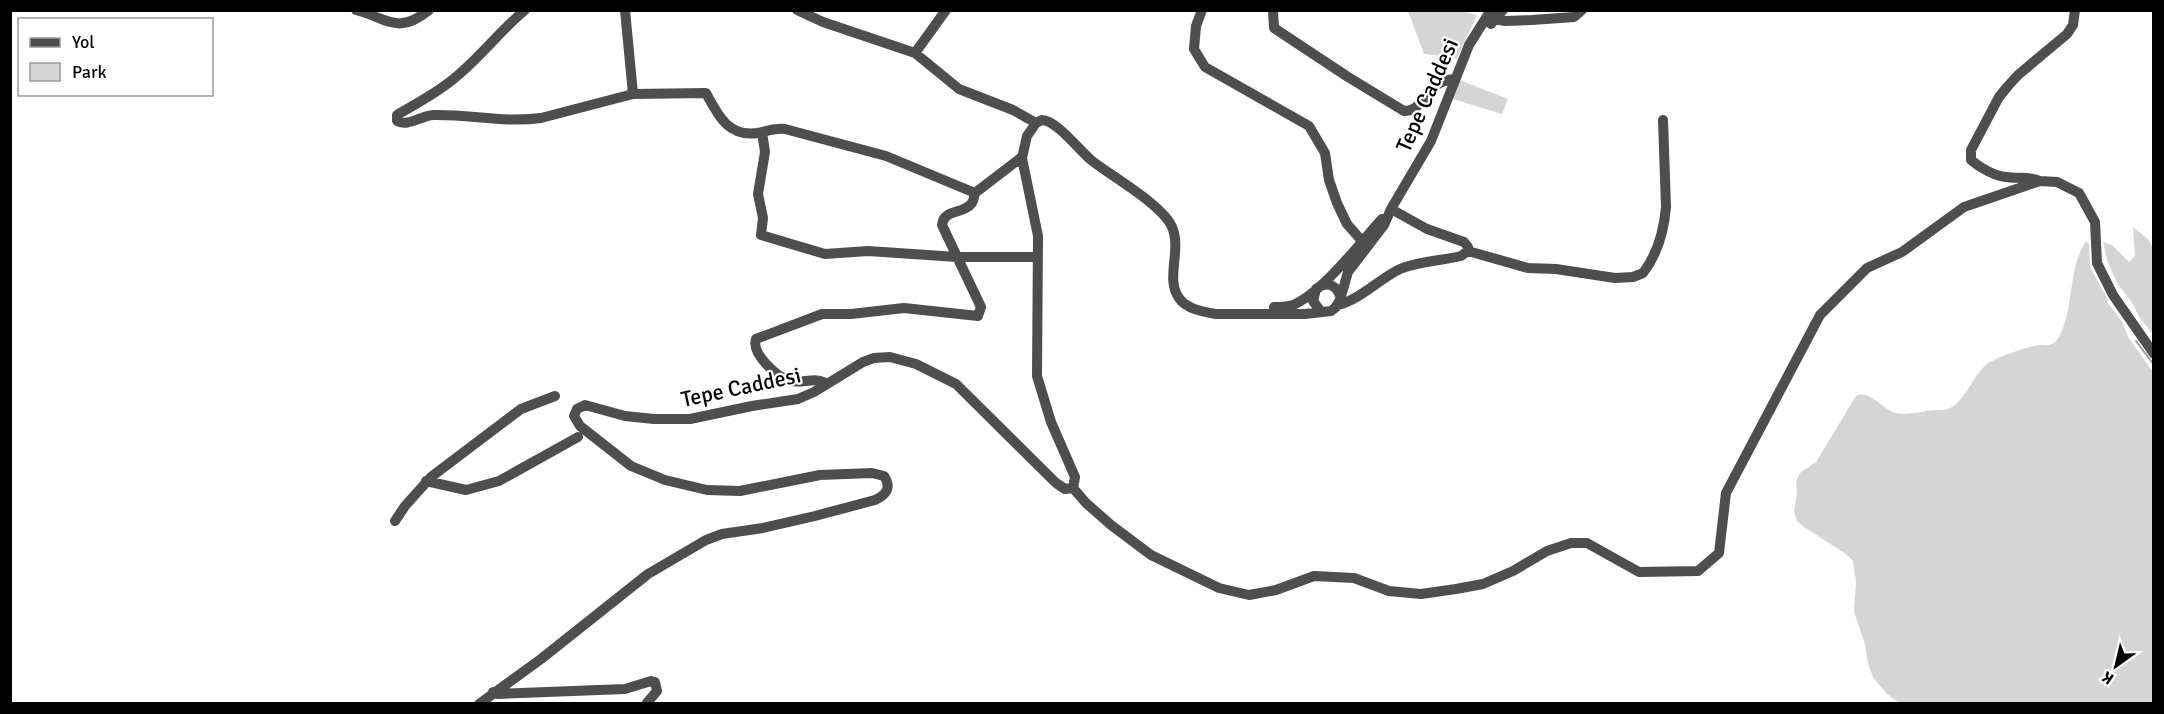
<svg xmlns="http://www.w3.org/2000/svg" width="2164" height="714" font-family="Signika,sans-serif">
<rect width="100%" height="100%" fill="#fff"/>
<path fill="#d5d5d5" d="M1408,11H1461L1477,15L1457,58L1424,54Z
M1457,79L1508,99L1502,114L1450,98Z
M2133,227L2149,240L2153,249V334L2139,317L2133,304L2117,283L2107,260L2103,242L2112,245L2129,262L2135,256Z
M2086,241L2089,244L2090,267L2107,298L2108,303L2123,323L2128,337L2153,372V703H1899L1887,694L1874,679L1868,664L1865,644L1854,612L1856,582L1853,561L1846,554L1804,527L1797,521L1794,512L1797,492L1796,482L1800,473L1816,462L1856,396C1869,389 1882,409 1896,413C1907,416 1928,409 1941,410C1965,411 1972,370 1992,361C2003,355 2027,347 2039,345C2043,345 2046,346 2049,345C2053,344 2057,341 2059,337C2075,307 2067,270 2086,241Z"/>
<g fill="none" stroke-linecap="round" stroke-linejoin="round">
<path stroke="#9c9c9c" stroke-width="2" d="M10,79V81
M2136,341L2154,365"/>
<path stroke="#4e4e4e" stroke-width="10" d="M356,10C389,19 398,35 429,10
M525,10C500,31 481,56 457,76C439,92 417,103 397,115V121C407,127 421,116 433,115C469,114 504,123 541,118L633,94L706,93C718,115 728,137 757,133C768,131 775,128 785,129L886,156L975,193
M625,10L633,94
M797,10L823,22L915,53L959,89L1013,110L1036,123
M1202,10L1196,26L1194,49L1205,67L1309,126L1325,153L1329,180L1337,203L1347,224L1362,241
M1273,10L1274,28L1348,77L1404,111C1426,111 1425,81 1454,79
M1489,15L1495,19L1505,21L1532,20L1574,17L1582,10
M1491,24L1503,10
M915,53L946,10
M762,132L765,152L758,194L763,218L761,235L825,254L868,251L957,257H1038
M2040,181C2028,176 2019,179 2006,177C1995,176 1980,168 1971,160V150L1999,97L2008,86L2018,75L2067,34L2073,25L2075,10
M1468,251L1528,268L1556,269L1615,278L1633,277L1643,273C1657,255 1664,230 1666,207L1663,120
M1338,305C1361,299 1379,279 1400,269C1419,261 1441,261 1461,256L1468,251V247L1464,242L1427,229L1391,209
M1274,307C1281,307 1287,307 1293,305C1322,293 1360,243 1382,219
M1321,312L1313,301L1316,289C1326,281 1336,284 1340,296
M827,384C816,376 803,384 790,381C777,377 751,354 756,339L822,314H851L904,308L978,316L981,307L942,225C944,208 963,215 972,203C974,200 974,196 975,193L1022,157
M426,481L466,490L499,481L578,437
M1073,488L1086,503L1111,525L1151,555L1219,588L1249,595L1276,590L1314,576L1354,578L1389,591L1421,594L1456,589L1483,584L1513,571L1547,551L1571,543H1587L1639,572L1698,571L1719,553L1726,493L1820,315L1867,268L1902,252L1964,207L2040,181L2057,182L2079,193L2095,222L2097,263L2113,295L2154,354
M395,521L405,506L431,477L521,409L555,396
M493,692L498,694L625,689L651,681L655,682L657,691L646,704
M479,704L541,659L648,574L706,540L722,534L763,528L815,516L875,500C886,495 892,488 884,476L872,473L820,475L740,491L707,490L665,480L631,466L580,426L574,416L577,409L585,405L625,416L654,419H690L752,406L798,399L814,392L863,362L874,358L890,357L916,364L956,384L1056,483L1065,489L1073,488L1075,477L1051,422L1037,376L1038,236L1022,158L1027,136L1036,123L1042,120C1056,120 1079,150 1091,160C1111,176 1163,205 1172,227C1182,250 1165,279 1179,298C1186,309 1204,312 1216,314H1305L1331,311L1335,308L1340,300L1348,272L1384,225L1391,209L1431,141L1469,45L1491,10"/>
</g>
<g text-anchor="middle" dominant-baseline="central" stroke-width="4.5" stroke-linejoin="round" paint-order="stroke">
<g font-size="22" fill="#000" stroke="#fff">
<text transform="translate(1427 95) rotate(-66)">Tepe Caddesi</text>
<text transform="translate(741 387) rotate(-12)">Tepe Caddesi</text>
</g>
</g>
<rect width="2164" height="714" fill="none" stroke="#000000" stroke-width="24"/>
<rect x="18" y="18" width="195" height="78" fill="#ffffff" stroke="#999999" stroke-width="1.5"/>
<rect x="30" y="38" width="30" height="9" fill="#4e4e4e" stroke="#999999" stroke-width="1.5"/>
<text x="72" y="48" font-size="18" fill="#000000">Yol</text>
<rect x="30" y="63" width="30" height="18" fill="#d5d5d5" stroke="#999999" stroke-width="1.5"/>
<text x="72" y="78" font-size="18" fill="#000000">Park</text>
<g transform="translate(2116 666) rotate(214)" stroke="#ffffff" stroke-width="4.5" paint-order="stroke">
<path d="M0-4.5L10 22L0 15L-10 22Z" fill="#000000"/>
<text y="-9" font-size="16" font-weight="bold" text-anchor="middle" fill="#000000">K</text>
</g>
</svg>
